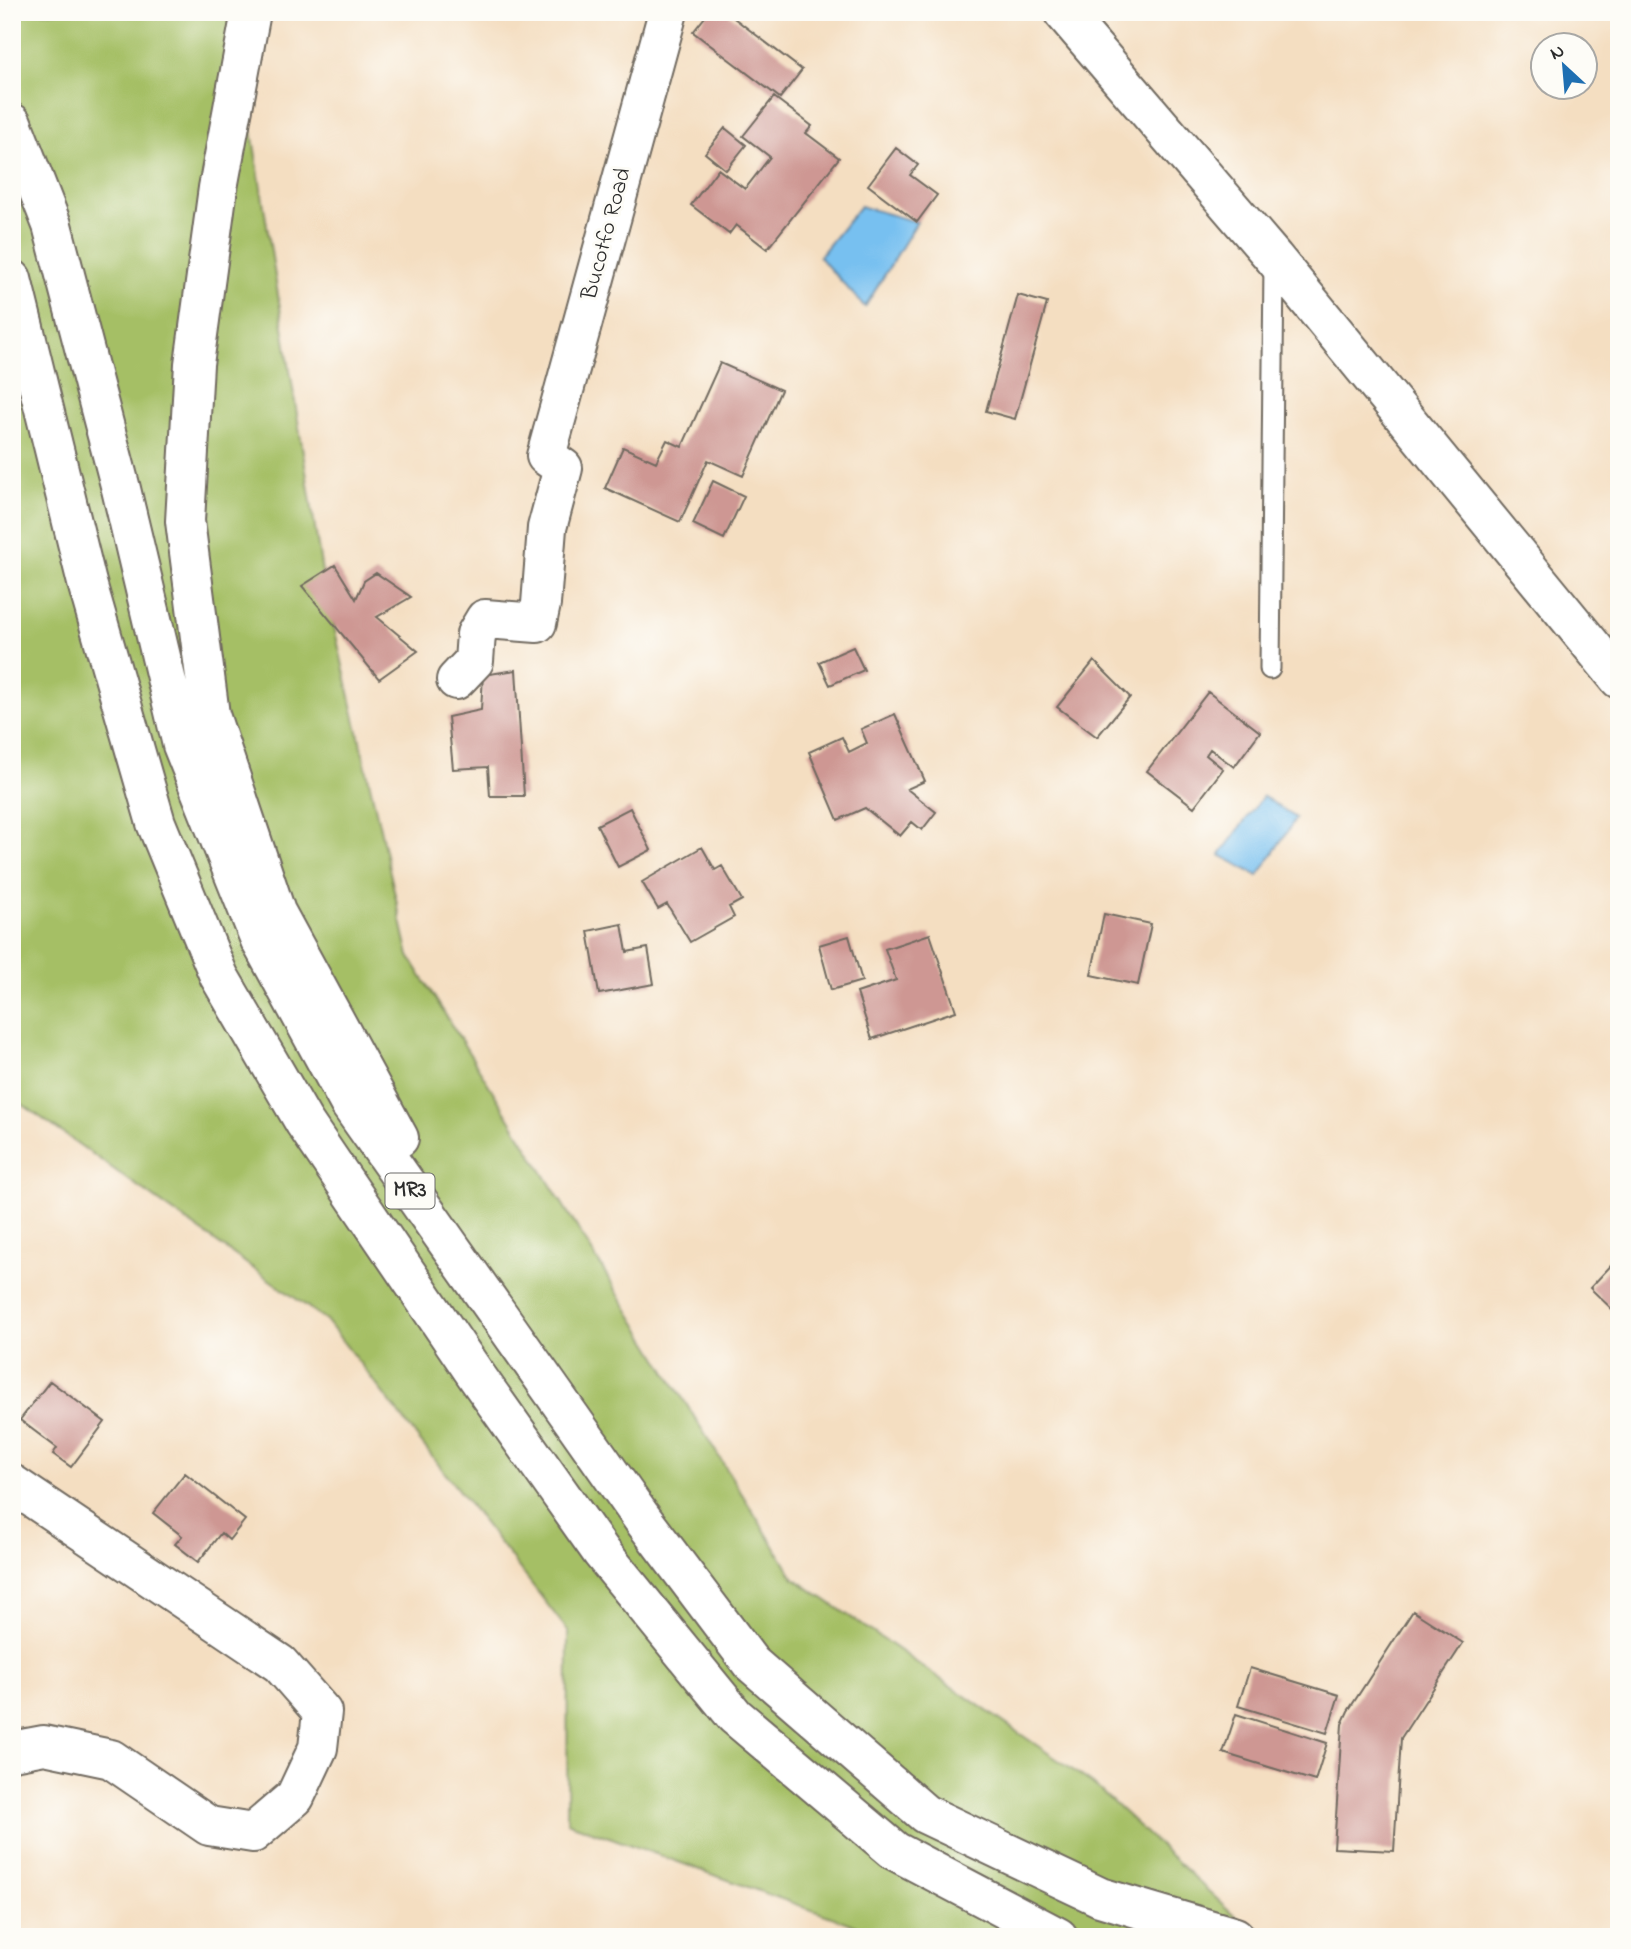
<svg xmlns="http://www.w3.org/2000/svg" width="1631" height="1949" font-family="'Indie Flower',sans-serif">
<rect width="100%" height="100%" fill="#fdfcf7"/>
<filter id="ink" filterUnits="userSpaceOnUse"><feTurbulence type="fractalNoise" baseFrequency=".0143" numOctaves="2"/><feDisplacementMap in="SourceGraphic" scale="14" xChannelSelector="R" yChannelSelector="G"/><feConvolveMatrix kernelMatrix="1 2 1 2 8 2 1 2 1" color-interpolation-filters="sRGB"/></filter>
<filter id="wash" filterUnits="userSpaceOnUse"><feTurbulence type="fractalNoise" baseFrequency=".00686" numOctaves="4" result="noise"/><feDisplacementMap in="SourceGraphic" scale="28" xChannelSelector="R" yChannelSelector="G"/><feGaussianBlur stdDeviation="1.57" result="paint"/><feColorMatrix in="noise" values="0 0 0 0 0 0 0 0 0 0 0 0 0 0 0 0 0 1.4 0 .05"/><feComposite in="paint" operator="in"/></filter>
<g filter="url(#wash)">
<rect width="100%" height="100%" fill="#f4dec1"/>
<path fill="#a5bf65" stroke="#687548" stroke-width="2" d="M12,12H233L323,578L409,956L794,1578L1093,1784L1258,1937H887L567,1822L568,1631L326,1320L12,1097Z"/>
<path fill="#77c0f0" stroke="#51768e" stroke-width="2" d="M860,206L917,222L865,307L819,257Z
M1263,796L1296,818L1258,876L1220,855Z"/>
<g id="blocks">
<path fill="#ce9793" d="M518,12H541L524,22Z
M709,12H726L802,70L780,98L693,32Z
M774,97L812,126L806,133L839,158L767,249L736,225L729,234L691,205L718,169L745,189L770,157L743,136Z
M725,128L746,145L726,170L705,153Z
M896,148L918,165L910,175L937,195L917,222L868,185Z
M1018,295L1047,303L1015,419L986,411Z
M720,363L781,390L743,476L708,460L680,522L605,488L623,447L656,462L667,440L682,447Z
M713,481L744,496L724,539L693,524Z
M335,565L356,599L364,581L376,573L411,597L377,617L418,651L379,679L302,586Z
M853,647L864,670L830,685L819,662Z
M1094,661L1130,697L1097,737L1057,707Z
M516,670L524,796H490L488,767L453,769L448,717L481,710L483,675Z
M1208,692L1260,732L1234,767L1210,749L1206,755L1223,769L1194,807L1147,771Z
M895,714L925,781L907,789L936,812L922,830L912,822L900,836L865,808L838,820L809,752L842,737L849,752L867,743L861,729Z
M630,808L651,850L618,867L597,825Z
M702,847L715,870L722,866L742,900L729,907L734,917L690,942L667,904L658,909L642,882Z
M1104,914L1151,924L1138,985L1091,975Z
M622,924L627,952L648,948L654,984L599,994L588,931Z
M930,934L956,1011L872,1039L857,993L896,980L885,949Z
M849,936L862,981L831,990L819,945Z
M1619,1257V1311L1617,1314L1590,1288Z
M50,1381L105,1422L71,1467L53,1454L57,1448L20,1420Z
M185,1473L245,1520L229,1540L221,1533L198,1562L175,1544L182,1536L153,1513Z
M1413,1611L1463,1643L1401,1738L1394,1851L1334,1848L1342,1724L1348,1711Z
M1250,1668L1339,1695L1327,1733L1238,1706Z
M1236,1714L1327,1743L1315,1781L1223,1753Z"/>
</g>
</g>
<g filter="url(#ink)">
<use href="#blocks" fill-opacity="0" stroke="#716a60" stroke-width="2"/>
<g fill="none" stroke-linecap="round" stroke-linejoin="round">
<defs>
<path id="service" d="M1270,669L1274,263"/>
<path id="minor" d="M1063,12L1274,258L1619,679
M456,680L474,661L476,634L485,619L537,623L541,604L547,528L563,468L546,456L668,12
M12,1484L280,1664L322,1712L318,1748L295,1797L253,1833L209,1826L111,1759L44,1745L12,1751"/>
<path id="motorway" d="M251,12L218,188L194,364L185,521L210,715L276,912L399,1138
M12,123L52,225L121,489L182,745L260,940L349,1103L641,1517L751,1663L925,1814L1100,1897L1235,1937
M12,279L87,583L156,823L219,976L304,1122L478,1378L602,1553L735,1716L895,1851L1058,1937"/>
</defs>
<use href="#service" stroke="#716a60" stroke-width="23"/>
<use href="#minor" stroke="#716a60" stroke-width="42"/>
<use href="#motorway" stroke="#716a60" stroke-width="42"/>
<use href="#service" stroke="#fff" stroke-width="19"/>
<use href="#minor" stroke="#fff" stroke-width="38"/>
<use href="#motorway" stroke="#fff" stroke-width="38"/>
</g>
</g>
<g text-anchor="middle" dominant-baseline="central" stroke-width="6" stroke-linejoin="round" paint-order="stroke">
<rect fill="#fdfcf7" stroke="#6a6a68" stroke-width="2" x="385.5" y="1173.5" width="49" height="35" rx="5"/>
<g font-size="21" font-weight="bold" fill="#2b2b2b">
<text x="410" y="1191">MR3</text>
</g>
<g font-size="23" fill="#2b2b2b" stroke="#fdfcf7">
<text transform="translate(607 234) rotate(-75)">Bucotfo Road</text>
</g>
</g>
<rect width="1631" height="1949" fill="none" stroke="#fdfcf7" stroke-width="42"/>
<g transform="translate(1564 66) rotate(334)"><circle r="33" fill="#fdfcf7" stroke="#a9a8a5" stroke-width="2"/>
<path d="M0-5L12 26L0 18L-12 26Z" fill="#1f6fb2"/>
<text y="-10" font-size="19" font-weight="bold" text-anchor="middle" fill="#2b2b2b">N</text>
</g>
</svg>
